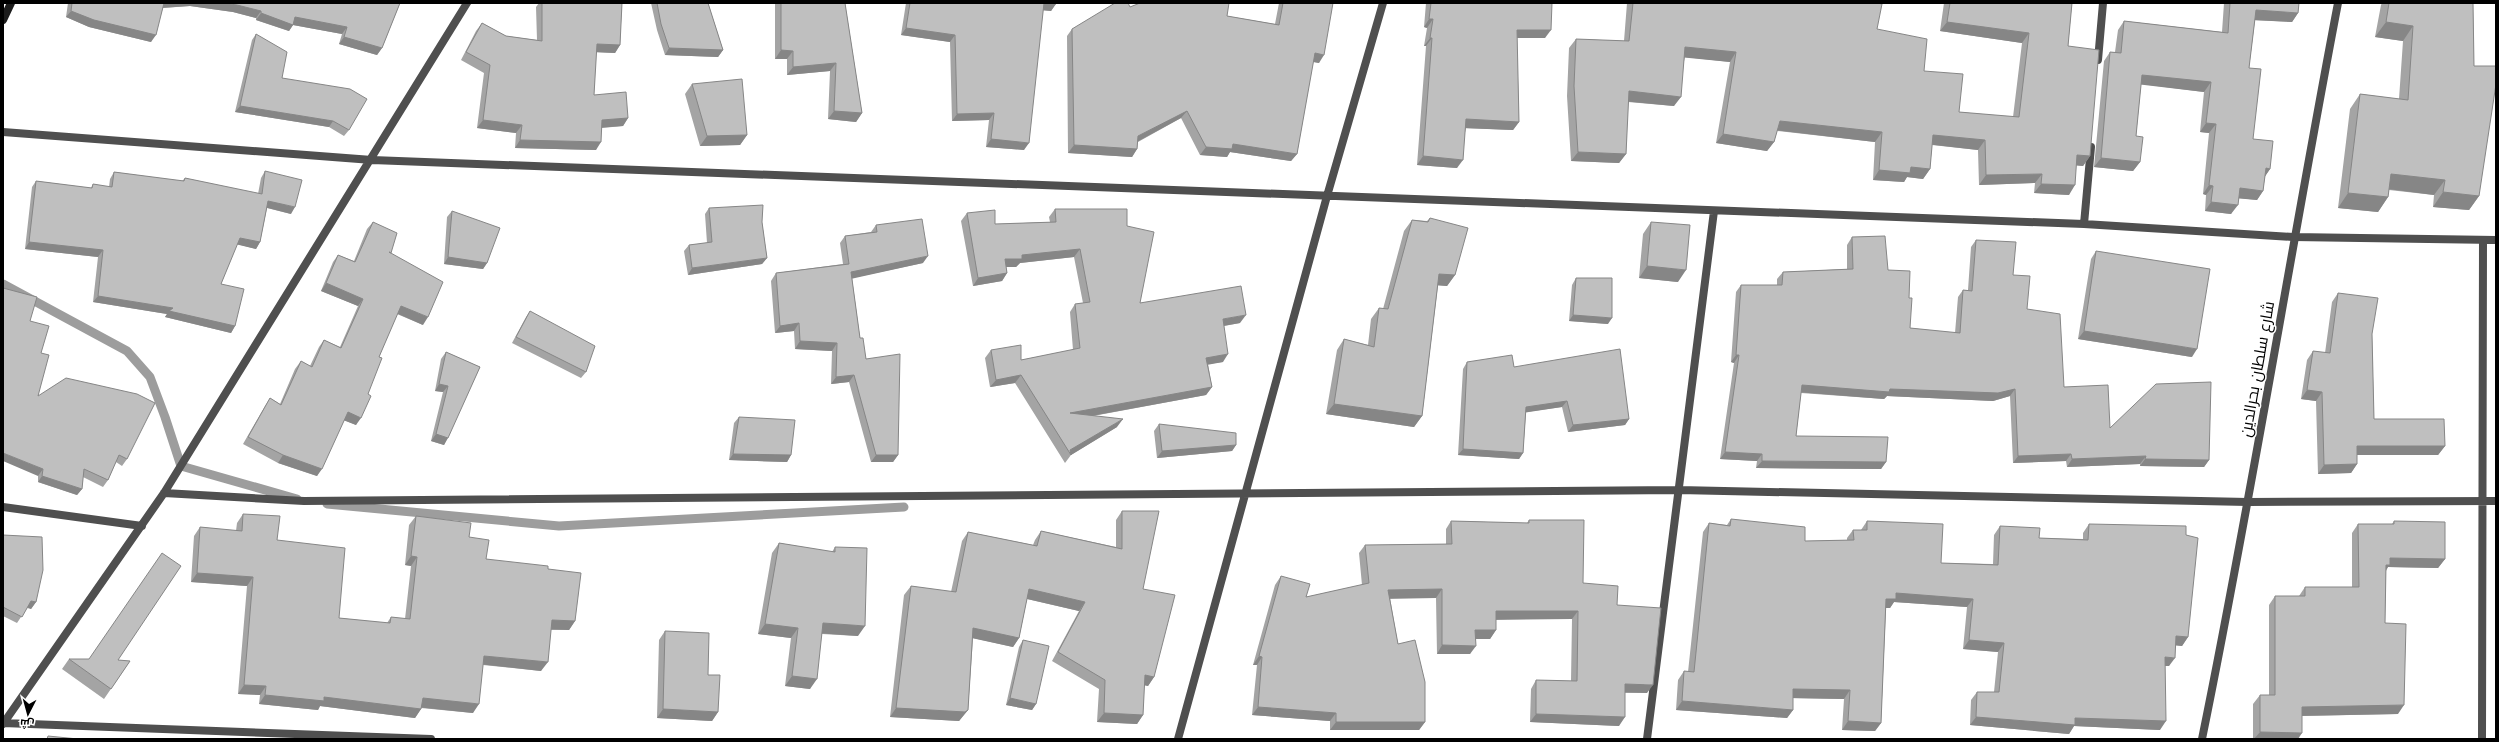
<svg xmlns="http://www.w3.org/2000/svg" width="2499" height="742" font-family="Jost,Cairo,sans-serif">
<rect width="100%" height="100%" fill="#fff"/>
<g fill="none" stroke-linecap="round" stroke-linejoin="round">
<path stroke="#9d9d9d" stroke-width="9" d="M3,284L127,351L150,377L165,417L181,466L297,499
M327,504L559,526L904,507"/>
<path stroke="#4f4f4f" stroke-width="8" d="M2098,60L2103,3
M3,132L372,160L2084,224L2293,237L2496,240
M2084,224L2091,147
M164,493L304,501L1679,490L2248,502L2496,501
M3,507L142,526
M3,723L431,739
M3,724L164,493L467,3
M1178,739L1327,196L1383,3
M1647,739L1714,211
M2482,739L2483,240"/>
<path stroke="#4f4f4f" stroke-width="8" d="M2202,739C2252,495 2291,248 2338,3"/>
<path stroke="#1c1c1c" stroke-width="8" d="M3,20L11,3"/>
</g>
<path fill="#a4a4a4" d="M68,3H400L382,48L377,55L339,44L342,34L293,25L289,31L256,20V18L233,12L190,6L163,8L151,42L89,27L66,17Z
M539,3H622L620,45L615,53L596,52L594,95L628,118L623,126L602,128L596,150L515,148L516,133L477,128L484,73L461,60L476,31L482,23L506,36L537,40L536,7Z
M651,3H708L723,50L718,57L665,55L657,30Z
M775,3H845L862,113L856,122L828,119L830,71L787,75V59H775Z
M906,3H1056L1051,11L1043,10L1024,150L986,147L989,120L952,121L950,42L901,35Z
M1279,3H1333L1319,63L1313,62L1297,154L1291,161L1230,152L1227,157L1200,155L1181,118L1138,142L1137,149L1132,157L1068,153L1067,36L1072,29L1130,7L1227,16L1275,24Z
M1426,3H1552L1545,38H1517L1519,122L1513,130L1466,128L1457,168L1417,165L1426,46H1424L1427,28L1424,27Z
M1627,3H1878L1877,29L1924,71L1959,112L2013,117L2022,43L1940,31L1944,3H2072L2068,46L2090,156L2083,166L2076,165L2069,195L2034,193L2035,183L1979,185L1978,150L1932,145L1930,169L1923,179L1907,177L1904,182L1873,180L1875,142L1777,131L1774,142L1767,151L1716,143L1730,62L1685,57L1674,106L1628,102L1626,154L1619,163L1571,161L1567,96L1569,48L1576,39L1624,41Z
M2224,3H2299L2298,13L2292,22L2255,20L2249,68L2253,139L2270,169L2265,176L2263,191L2257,200L2239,198L2231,214L2205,211L2206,195L2203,194L2209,133L2200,132L2204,92L2141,84L2136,136L2140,162L2133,171L2094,167L2104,61L2110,52H2115L2118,30L2124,21L2222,32Z
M2382,3H2473L2474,66L2479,196L2469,210L2433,207L2434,195L2389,190L2388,197L2378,212L2338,208L2350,109L2360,94L2399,99L2403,41L2375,37L2381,5Z
M256,34L282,78L349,130L344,136L329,127L235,112L252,40Z
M692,84L747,135L740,145L700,146L685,94Z
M265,171L291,214L267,208L260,242L256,249L237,244L221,284L235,326L231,333L165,317L167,314L93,302L98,257L25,249L32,187L36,181L91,188L93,184L109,187L110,179L114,172L182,181L185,178L258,194L261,178Z
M709,208L762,222L767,258L762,264L688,275L684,251L689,245L707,243L705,214Z
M1055,209L1127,226L1140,303L1240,323L1224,326L1223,362L1208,364L1212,387L1206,395L1093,416L1117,427L1071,455L1065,463L1015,383L990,387L985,358L991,350L1021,360L1073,350L1070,312L1075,304L1083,303L1074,257L1020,263L1016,267H1006L1007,273L1002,281L973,286L961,221L967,213L995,224L1050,222L1049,217Z
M452,211L487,263L483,269L444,264L447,217Z
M1430,218L1455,275L1447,286L1438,285L1422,416L1414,427L1326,414L1337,350L1344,339L1368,345L1371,319L1379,308L1383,309L1404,231L1412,220L1427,221Z
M373,222L391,253H390L423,325L397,314L379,357L368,394L356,425L344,420L317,476L278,463L243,444L265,406L270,398L280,404L295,369L301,361L310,366L319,347L324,340L340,347L358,306L321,291L333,262L338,255L354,261L367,229Z
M1651,222L1678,282L1639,278L1643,234Z
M876,225L923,263L852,278L860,338L866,359L898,455L893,462H871L849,382L831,384L832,351L795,349L794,331L775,333L771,281L776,273L843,264L840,243L845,236L871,232Z
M1852,237L1888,270L1909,298L1910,328L1955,333L1958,297L1963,290H1968L1971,247L1976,240L2013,275L2027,309L2064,387L2110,428L2209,460L2204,467L2140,466V464L2067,467L2066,461L2013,463L2010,396L1993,401L1887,396L1884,399L1801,393L1796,436L1886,462L1881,469L1756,468L1757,461L1720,459L1734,363L1731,362L1736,292L1741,285H1777V279L1783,272L1847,269V245Z
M2096,251L2192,357L2078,339L2091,259Z
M1576,278L1608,324L1569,321L1572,285Z
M2338,293L2372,334L2374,419L2445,446L2438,455H2357V464L2351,473L2318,474L2316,401L2301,399L2307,360L2313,351L2325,353L2332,302Z
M530,311L586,372L581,378L512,343L526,317Z
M30,321L41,353L38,396L127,459L122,466L116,462L108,480L103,487L83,477L82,489L77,495L38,482V476Z
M446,352L480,367L444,445L431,441L443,392L435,391L441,359Z
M1467,362L1514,367L1629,419L1625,425L1568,432L1562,407L1526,412L1523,453L1519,459L1458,455L1463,369Z
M739,417L791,455L787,462L729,460L734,423Z
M1159,424L1236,445L1232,451L1157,458L1154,431Z
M1122,511L1143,589L1154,677L1148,686L1144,685L1143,715L1137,724L1097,722L1099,689L1052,661L1079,611L1027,599L1019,638L1013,647L973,638L968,710L959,721L890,717L904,595L911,586L951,592L962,541L968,532L1033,545L1035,540L1041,531L1116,547V520Z
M243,514L277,540L339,618L387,623L391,617L405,619L411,566L405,565L409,525L416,516L469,537L486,559L548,569L575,621L569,630H551L541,671L483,665L473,713L421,708V709L415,718L320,706L318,710L259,704L260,695L238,694L247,586L191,582L194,536L200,527L236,531L237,523Z
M1731,519L1805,541L1847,540V538L1853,530H1861L1867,521L1941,563L1993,564L1994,535L2000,526L2039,538L2083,539V533L2089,524L2188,637L2182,646L2176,645L2169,666H2165L2160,730L2074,726L2069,734L1970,725L1971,700L1977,692H1994L1998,652L1963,649L1967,607L1894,602L1890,608H1886L1881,723L1875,731L1842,730L1844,699L1793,698V710L1787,718L1676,710L1678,680L1684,671L1688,672L1703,532L1709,523L1727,525Z
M1529,520L1583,583L1617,605L1647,693H1625L1619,726L1530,722L1531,689L1536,680L1571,681L1572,619H1496V630L1490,639H1476L1470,654H1437L1436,598H1390L1398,644L1425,722L1419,730H1330V721L1252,715L1257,665H1253L1275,585L1281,576L1306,597L1362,585L1359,553L1365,545L1446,544V529L1451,521L1527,523Z
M2394,521L2445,559L2438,568L2388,567L2386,571L2385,623L2398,714L2302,716L2298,739H2253V704L2260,695H2269V605L2275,596H2299L2305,587H2352V533L2358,524H2392Z
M3,535L36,602L31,609L27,608L17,623L3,616Z
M779,543L832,552L835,547L858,636L822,634L810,689L785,686L791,638L758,634L772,553Z
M665,631L708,675L718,712L712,721L657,718L659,640Z
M1023,640L1036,704L1032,710L1006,705L1019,647Z
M69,659L130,661L104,699L62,669Z"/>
<path fill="#868686" d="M163,3H223L237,5L261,11L256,18L233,12L190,6L160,8Z
M1044,3L1056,4L1051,11L1039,10Z
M2256,10L2298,13L2292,22L2250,20Z
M71,11L156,35L151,42L89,27L66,17Z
M261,13L295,17L347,27L342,34L293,25L289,31L256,20Z
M1429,19H1433L1427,28L1424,27Z
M1947,22L2029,33L2022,43L1940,31Z
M2386,22L2413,26L2403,41L2375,37Z
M906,28L955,35L950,42L901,35Z
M1517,30H1551L1545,38H1511Z
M344,37L382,48L377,55L339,44Z
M1430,38H1432L1426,46H1424Z
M597,44L620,45L615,53L591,52Z
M1685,47L1736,52L1730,62L1679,57Z
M669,48L723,50L718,57L665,55Z
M781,50L793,51L787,59H775Z
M1315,53L1324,55L1319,63L1309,61Z
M836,63L830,71L787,75L793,67Z
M2142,75L2207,81L2211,82L2204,92L2136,84Z
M1629,91L1681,97L1674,106L1622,101Z
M240,106L333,121L329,127L235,112Z
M834,111L862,113L856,122L828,119Z
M1187,111L1181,118L1133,144L1138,136Z
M994,113L989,120L952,121L957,114Z
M628,118L623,126L596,128L602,120Z
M1466,119L1519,122L1513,130L1461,128Z
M483,120L522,125L516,133L477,128Z
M1780,121L1882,132L1875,142L1773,130Z
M2206,123L2216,124L2209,133L2200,132Z
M1723,134L1774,142L1767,151L1716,143Z
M747,135L740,145L700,146L707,136Z
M1933,135L1985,140L1978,150L1926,144Z
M991,139L1029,143L1024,150L986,147Z
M520,140L601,142L596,150L515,148Z
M1233,144L1297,154L1291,161L1230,152L1227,157L1200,155L1206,147Z
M1074,145L1137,149L1132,157L1068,153Z
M1578,152L1626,154L1619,163L1571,161Z
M2077,155L2090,156L2083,166L2070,165Z
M1423,156L1463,160L1457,168L1417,165Z
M2101,158L2140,162L2133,171L2094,167Z
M1911,167L1930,169L1923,179L1907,177L1904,182L1873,180L1879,170Z
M2266,168L2270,169L2264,178Z
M2042,174L2035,183L1979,185L1986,175Z
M2391,174L2445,180L2434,195L2380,188Z
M2041,184L2075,185L2069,195L2034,193Z
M2209,185L2213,186L2206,195L2203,194Z
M2240,188L2263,191L2257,200L2234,198Z
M2443,192L2479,196L2469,210L2433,207Z
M2348,193L2388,197L2378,212L2338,208Z
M268,201L295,207L291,214L264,207Z
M2211,202L2238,205L2231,214L2205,211Z
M240,238L260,242L256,249L235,244Z
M29,242L103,250L98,257L25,249Z
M1080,249L1074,257L1020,263L1016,267H999L1005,259L1022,255Z
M928,256L923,263L846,280L851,272Z
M448,257L487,263L483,269L444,264Z
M767,258L762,264L688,275L692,268Z
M1647,266L1686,270L1678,282L1639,278Z
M1007,273L1002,281L973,286L978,278Z
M1439,274L1455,275L1447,286L1432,285Z
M326,283L363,299L358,306L321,291Z
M98,296L173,308L235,326L231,333L165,317L167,314L93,302Z
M401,306L428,317L423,325L396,313Z
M1246,315L1240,323L1217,327L1223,319Z
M1573,315L1612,318L1608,324L1569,321Z
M799,323L794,331L775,333L780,326Z
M2084,331L2197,349L2192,357L2078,339Z
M800,341L837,343L832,351L795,349Z
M1228,354L1223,362L1201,366L1206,358Z
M1736,355H1739L1734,363L1731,362Z
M854,375L849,382L831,384L836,377Z
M1021,375L1015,383L990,387L996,380Z
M439,384L448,386L443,392L435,391Z
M1802,385L1890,389H2015L2010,396L1993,401L1887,396L1884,399L1796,392Z
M1212,387L1206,395L1064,421L1070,413Z
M2307,390L2322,392L2316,401L2301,399Z
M1567,401L1562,407L1522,413L1526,407Z
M1334,404L1422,416L1414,427L1326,414Z
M348,412L361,418L356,425L343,420Z
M1123,419L1117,427L1071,455L1070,450Z
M1629,419L1625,425L1568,432L1573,425Z
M436,434L448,438L444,445L431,441Z
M1236,445L1232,451L1157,458L1162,451Z
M2357,446H2445L2438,455H2351Z
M1463,449L1523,453L1519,459L1458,455Z
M1725,452L1762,454L1757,461L1720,459Z
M3,453L43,469L38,476L3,461Z
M733,454L791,455L787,462L729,460Z
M2071,454L2066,461L2013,463L2018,456Z
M283,455L322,469L317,476L278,463Z
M876,455H898L893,462H871Z
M2146,456L2140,464L2067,467L2072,459Z
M2145,459L2209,460L2204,467L2140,466Z
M1762,461L1886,462L1881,469L1756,468Z
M2357,464L2351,473L2318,474L2324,465Z
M42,476L82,489L77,495L38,482Z
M411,556L417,557L411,566L405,565Z
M2390,558L2445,559L2438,568L2388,567L2383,574H2379Z
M197,573L253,577L247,586L191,582Z
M1029,589L1085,602L1079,611L1023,598Z
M1442,589L1436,598L1382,599L1388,590Z
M1896,593L1973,599L1967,607L1894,602L1890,608H1880L1886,599Z
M31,601L36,602L31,609L27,607Z
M1496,611H1578L1572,619L1490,620Z
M552,620L575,621L569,630L546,629Z
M823,623L865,626L858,636L816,633Z
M765,624L798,628L791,638L758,634Z
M973,628L1019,638L1013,647L967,637Z
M1475,630H1496L1490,639H1470Z
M2176,636L2188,637L2182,646L2170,645Z
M1969,640L2004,643L1998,652L1963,649Z
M1442,645L1476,646L1470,654H1437Z
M484,656L548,662L541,671L478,664Z
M1259,656L1262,657L1257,665H1253Z
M2165,657L2175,658L2169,666H2159Z
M1145,675L1154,677L1148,686L1139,684Z
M792,676L817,679L810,689L785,686Z
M1625,684L1653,685L1647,693L1619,692Z
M244,685L266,686L260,695L238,694Z
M1793,689L1850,690L1844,699L1787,698Z
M265,695L324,697L421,709L415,718L320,706L318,710L259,704Z
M423,698L479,704L473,713L416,707Z
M1010,698L1036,704L1032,710L1006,705Z
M1682,701L1793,710L1787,718L1676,710Z
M2404,705L2398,714L2295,716L2302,707Z
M1258,707L1336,713L1330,721L1252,715Z
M896,708L968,710L959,721L890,717Z
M663,709L718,712L712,721L657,718Z
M1104,713L1143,715L1137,724L1097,722Z
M1536,714L1625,717L1619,726L1530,722Z
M1976,717L2075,718L2166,721L2160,730L2074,726L2069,734L1970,725Z
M1848,721L1881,723L1875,731L1842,730Z
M1336,722H1425L1419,730H1330Z
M2260,732L2302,733L2298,739H2254Z"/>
<path fill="#bfbfbf" stroke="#868686" d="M72,3H164L156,35L94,20L71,11Z
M223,3H400L382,48L344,37L347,27L295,17L293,25L261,13V11L237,5Z
M542,3H622L620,45L597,44L594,95L626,92L628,118L602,120L601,142L520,140L522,125L483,120L490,65L466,52L482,23L506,36L542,41Z
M657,3H708L723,50L669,48L661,24Z
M781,3H845L862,113L834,111L836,63L793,67V51L781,50Z
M910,3H1056V4L1044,3L1029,143L991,139L994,113L957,114L955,35L906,28Z
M1115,3H1128L1130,7L1140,3H1229L1227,16L1279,25L1283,3H1333L1324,55L1315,53L1297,154L1233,144L1232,149L1206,147L1187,111L1138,136L1137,149L1074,145L1072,29Z
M1431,3H1552L1551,30H1517L1519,122L1466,119L1463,160L1423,156L1432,38H1430L1433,19H1429Z
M1633,3H1878L1882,4L1877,29L1927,39L1924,71L1963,74L1959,112L2019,117L2029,33L1947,22L1950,3H2072L2068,46L2099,50L2090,156L2077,155L2075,185L2041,184L2042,174L1986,175L1985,140L1933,135L1930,169L1911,167L1910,173L1879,170L1882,132L1780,121L1774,142L1723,134L1736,52L1685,47L1681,97L1629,91L1626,154L1578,152L1574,86L1576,39L1629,41Z
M2230,3H2299L2298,13L2256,10L2249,68L2261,69L2253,139L2273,141L2270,169L2266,168L2263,191L2240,188L2238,205L2211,202L2213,186L2209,185L2216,124L2206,123L2211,82L2142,75L2136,136L2143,137L2140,162L2101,158L2110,52L2121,53L2124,21L2228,33Z
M2389,3H2473L2474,66H2496V84L2479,196L2443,192L2445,180L2391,174L2388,197L2348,193L2360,94L2408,100L2413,26L2386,22Z
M256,34L287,52L282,78L350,89L367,99L349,130L333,121L240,106Z
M742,79L747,135L707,136L692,84Z
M265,171L302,180L295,207L268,201L260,242L240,238L221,284L244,289L235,326L169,311L173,308L98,296L103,250L29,242L36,181L92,188L93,184L112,187L114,172L184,181L185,178L262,194Z
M763,205L762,222L767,258L692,268L689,245L712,242L709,208Z
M1055,209H1127V226L1154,232L1140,303L1241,286L1246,315L1223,319L1228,354L1206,358L1212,387L1070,413L1123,419L1070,450L1071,455L1021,375L996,380L991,350L1021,345V360L1080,348L1075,304L1090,302L1080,249L1022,255V259H1005L1007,273L978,278L967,213L995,210V224L1056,222Z
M452,211L500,228L487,263L448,257Z
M1430,218L1468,228L1455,275L1439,274L1422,416L1334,404L1344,339L1374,347L1379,308L1388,309L1412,220L1428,222Z
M922,219L928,256L851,272L860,338H863L866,359L900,354L898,455H876L854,375L836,377L837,343L800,341L799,323L780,326L776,273L849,264L845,236L877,232L876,225Z
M373,222L397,233L391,253L389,252L443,282L428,317L401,306L379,357L382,358L368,394L371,396L361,418L348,412L322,469L283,455L248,437L270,398L281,405L301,361L312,367L324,340L341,348L363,299L326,283L338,255L355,262Z
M1651,222L1690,225L1686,270L1647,266Z
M1885,236L1888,270L1910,271L1909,298H1912L1910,328L1960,333L1963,290L1972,291L1976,240L2016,242L2013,275L2030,276L2027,309L2060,314L2064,387L2108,385L2110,428L2156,384L2211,382L2209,460L2145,459L2146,456L2072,459L2071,454L2018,456L2015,389L1998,393L1890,389L1889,392L1802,385L1796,436L1888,437L1886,462L1762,461V454L1725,452L1739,355H1736L1741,285H1782L1783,272L1853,269L1852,237Z
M2096,251L2210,269L2197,349L2084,331Z
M1576,278H1612V318L1573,315Z
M3,288L37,297L30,321L49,326L41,353L49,355L38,396L66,378L137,394L155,403L127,459L119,455L108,480L84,469L82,489L42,476L43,469L3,453Z
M2338,293L2378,298L2372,334L2374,419H2444L2445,446H2357V464L2324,465L2322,392L2307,390L2313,351L2330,353Z
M530,311L595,346L586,372L516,337Z
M1620,349L1629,419L1573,425L1567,401L1526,407L1523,453L1463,449L1467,362L1512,355L1514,367Z
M446,352L480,367L448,438L436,434L448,386L439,384Z
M739,417L795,420L791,455L733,454Z
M1159,424L1236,433V445L1162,451Z
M1122,511H1159L1143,589L1175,595L1154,677L1145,675L1143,715L1104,713L1105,680L1058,652L1085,602L1029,589L1019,638L973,628L968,710L965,712L896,708L911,586L956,592L968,532L1037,546L1041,531L1122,549Z
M243,514L280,516L277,540L345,548L339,618L390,623L391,617L410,619L417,557L411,556L416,516L471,523L469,537L489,540L486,559L548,566V569L581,573L575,621L552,620L548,662L484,656L479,704L423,698L421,709L324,697V701L265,695L266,686L244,685L253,577L197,573L200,527L242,531Z
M1731,519L1805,527V541L1854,540L1853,530H1867V521L1943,524L1941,563L1998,565L2000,526L2040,528L2039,538L2088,540L2089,524L2186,526V535L2198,538L2188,637L2176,636L2175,658L2165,657L2166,721L2075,718V725L1976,717L1977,692H1999L2004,643L1969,640L1973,599L1896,593V599H1886L1881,723L1848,721L1850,690L1793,689V710L1682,701L1684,671L1694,672L1709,523L1730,526Z
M1529,520H1584L1583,583L1618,586L1617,605L1661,608L1653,685L1625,684V717L1536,714V680L1577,681L1578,611H1496V630H1475L1476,646L1442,645V589L1388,590L1398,644L1415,640L1425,682V722H1336V713L1258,707L1262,657L1259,656L1281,576L1310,584L1306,597L1369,583L1365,545L1452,544L1451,521L1529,523Z
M2394,521L2445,522V559L2390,558V565H2386L2385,623L2406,624L2404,705L2302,707V733L2260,732V695H2275V596H2305V587H2359L2358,524H2394Z
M3,535L42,537L43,570L36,602L31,601L22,617L3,607Z
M779,543L835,552V547L867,548L865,626L823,623L817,679L792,676L798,628L765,624Z
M162,553L181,566L118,660L130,661L111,689L69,659H89Z
M665,631L709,633L708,675H720L718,712L663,709Z
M1023,640L1049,646L1036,704L1010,698Z
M48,736L78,739H47Z"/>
<g text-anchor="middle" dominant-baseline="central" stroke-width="3" stroke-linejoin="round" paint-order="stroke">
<g font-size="16" fill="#000" stroke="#fff">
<text transform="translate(2257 369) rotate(-80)">شارع سلطان بحرالدين</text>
</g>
</g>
<rect width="2499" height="742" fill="none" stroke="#000000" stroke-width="8"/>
<g transform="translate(28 714) rotate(186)" stroke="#ffffff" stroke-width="3" paint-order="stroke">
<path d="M0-3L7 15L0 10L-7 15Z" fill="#000000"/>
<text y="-6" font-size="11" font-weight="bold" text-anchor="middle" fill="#000000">ش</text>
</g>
</svg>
